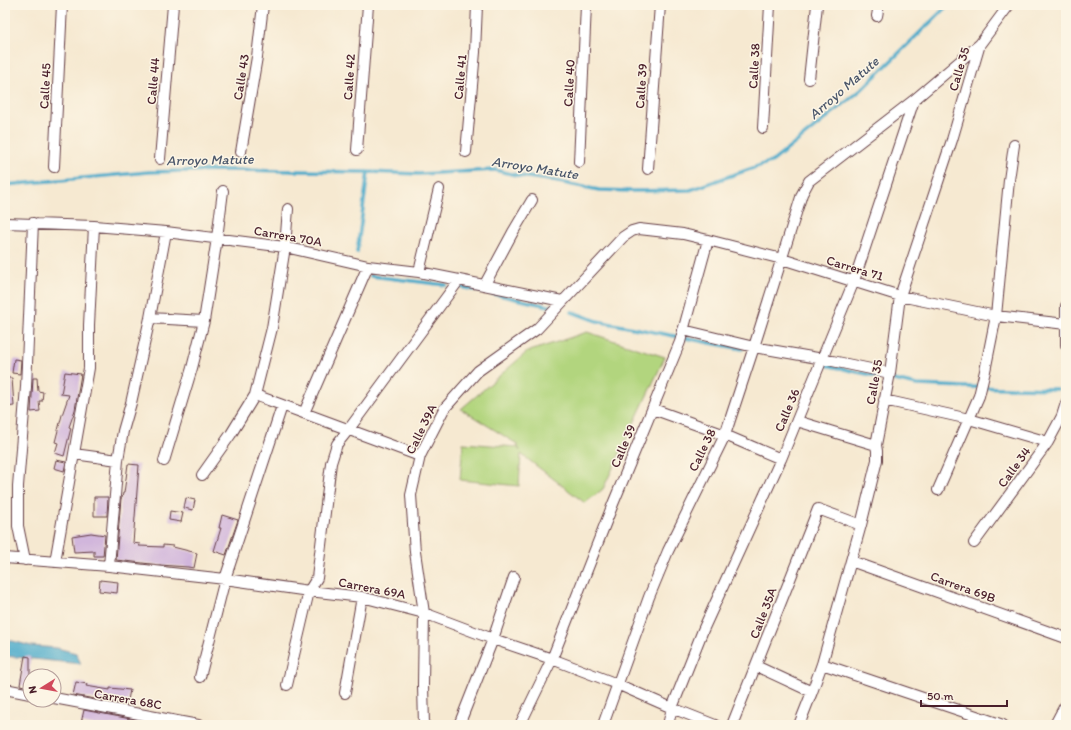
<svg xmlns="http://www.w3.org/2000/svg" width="1071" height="730" font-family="Itim,sans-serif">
<rect width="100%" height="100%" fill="#fcf5e5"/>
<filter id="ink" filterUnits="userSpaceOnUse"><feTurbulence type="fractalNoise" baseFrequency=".025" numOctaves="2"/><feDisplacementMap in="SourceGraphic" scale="8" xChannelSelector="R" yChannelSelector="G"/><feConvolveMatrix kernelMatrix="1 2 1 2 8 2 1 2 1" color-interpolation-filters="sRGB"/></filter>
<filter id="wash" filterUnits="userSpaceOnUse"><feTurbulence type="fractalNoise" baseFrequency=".012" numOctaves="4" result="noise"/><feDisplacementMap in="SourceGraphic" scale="16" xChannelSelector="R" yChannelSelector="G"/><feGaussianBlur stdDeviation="0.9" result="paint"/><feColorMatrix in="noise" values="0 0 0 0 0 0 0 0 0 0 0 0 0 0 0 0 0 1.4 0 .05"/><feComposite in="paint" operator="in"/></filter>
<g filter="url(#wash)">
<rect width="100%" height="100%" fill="#f6e9d1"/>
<path fill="#b2d57e" stroke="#7e7a54" d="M587,332L665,357L603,489L585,503L521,454L519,486L460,480L463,443L517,447L520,451L517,444L461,409L527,352Z"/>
<path fill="#4cabcb" stroke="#4b657b" d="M5,639L31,646L57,648L76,653L81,664L5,656Z"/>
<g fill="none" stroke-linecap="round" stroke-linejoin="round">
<path stroke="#4cabcb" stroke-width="3.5" d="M5,185L149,172L225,170L368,172L419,174L495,170L520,176L543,179L599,190L631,191L690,190L773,161L861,90L948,5
M357,252L368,172
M371,276L446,285
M461,287L553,307
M572,312L597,321L742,349
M821,364L917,385L967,387L1057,389"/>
</g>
<g id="blocks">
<path fill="#d1b6dc" d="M14,359L21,360L20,374L12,373Z
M65,372L81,374L75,410L69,427L71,428L64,456L55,453L58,443L55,442L62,415L69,395L61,394Z
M5,378H12L14,406L5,407Z
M33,378H37L38,391L43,392L42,401H39L40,411L31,412Z
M56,460L66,462L64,471L54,468Z
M128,464L139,465L133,543L140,544L139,546L163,547V545L173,546V547L197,553L194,568L188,567L160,565L116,560L121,498H122L123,493H124Z
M94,497H108L107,516H94Z
M186,498L195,500L193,510L184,508Z
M170,511L183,513L181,522L169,520Z
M222,515L238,520L226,555L214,551L221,528H219Z
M91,533L105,535L103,556H94V551L74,552L72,536Z
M100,580L118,582L117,593L99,591Z
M25,656L30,657V687L20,685Z
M76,682L87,684L86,686L110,690V688L130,690L127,705L73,695Z
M84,710L146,722L145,725H91L81,723Z"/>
</g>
</g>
<g filter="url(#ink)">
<use href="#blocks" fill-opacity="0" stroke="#643d44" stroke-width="1"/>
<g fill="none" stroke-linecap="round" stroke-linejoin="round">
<defs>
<path id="street" d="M877,16L879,5
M809,79L817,5
M763,128L770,5
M357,150L368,5
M241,152L257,57L263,5
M466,152L475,52L477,5
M160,159L173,5
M579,162L586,5
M54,167L62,5
M648,169L660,5
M5,223L94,226L166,232L285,247L368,266L419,272L459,280L562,301
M419,272L439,189
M485,284L513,232L532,200
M1066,306V345
M150,318L204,321
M683,330L754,347L823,359L890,373
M255,395L420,456
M884,400L969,419L1048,442
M653,409L725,435L781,459
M304,413L368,266
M797,421L876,445
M74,454L118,460
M164,461L192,368L204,321L217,238L223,191
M202,475L231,434L255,395L272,328L285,247L288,209
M938,490L979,396L985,371L996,316L1009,180L1014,145
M974,543L1048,442L1062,416L1066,403
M5,558L109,566L225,579L309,591L362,597L424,613L493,639L552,659L617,684L672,708L715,725
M25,560L18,526V486L26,387L33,223
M851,561L1066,638
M55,562L89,368V325L94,226
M109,566L118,460L123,431L131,403L150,318L166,232
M822,664L1003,725
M756,666L812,692
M200,677L225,579L282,406
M287,685L309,591L317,578L331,463L337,444L349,429L459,280
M5,689L30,694
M345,693L362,597
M54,698L198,725
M424,725L423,685L424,613L415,552L411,495L420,456L444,409L478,371L537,329L623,237L632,231L639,229L683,234L708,240L782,259L900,296L996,316L1066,324
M459,725L493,639L514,577
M520,725L552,659L613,504L680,342L708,240
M603,725L649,597L668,551L725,435L753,350L802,194L809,181L914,100L980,44L1009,5
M668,725L672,708L703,630L781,459L854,281L914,100
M732,725L818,509L861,525
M799,725L812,692L822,664L861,525L877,460V451L876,445L890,373L900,296L952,140L980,44"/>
<path id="secondary" d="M1057,725L1066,708"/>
</defs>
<use href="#street" stroke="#643d44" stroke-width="12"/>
<use href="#secondary" stroke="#643d44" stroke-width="16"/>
<use href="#street" stroke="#fff" stroke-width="10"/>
<use href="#secondary" stroke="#fff" stroke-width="14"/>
</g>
</g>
<g text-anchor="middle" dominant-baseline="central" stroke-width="3" stroke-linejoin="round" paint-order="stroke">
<g font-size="13" fill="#4a1f2b" stroke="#fcf5e5">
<text transform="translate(754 66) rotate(-87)">Calle 38</text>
<text transform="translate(959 69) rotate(-74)">Calle 35</text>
<text transform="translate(241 77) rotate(-81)">Calle 43</text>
<text transform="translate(349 77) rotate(-86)">Calle 42</text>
<text transform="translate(460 77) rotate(-85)">Calle 41</text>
<text transform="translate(153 81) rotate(-85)">Calle 44</text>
<text transform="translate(569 83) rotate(-87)">Calle 40</text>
<text transform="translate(45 86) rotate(-87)">Calle 45</text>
<text transform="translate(641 86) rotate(-86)">Calle 39</text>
<text transform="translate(288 236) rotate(10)">Carrera 70A</text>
<text transform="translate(855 268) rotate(17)">Carrera 71</text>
<text transform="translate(874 382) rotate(-80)">Calle 35</text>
<text transform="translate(787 410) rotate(-67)">Calle 36</text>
<text transform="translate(421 429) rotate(-64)">Calle 39A</text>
<text transform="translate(623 446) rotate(-67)">Calle 39</text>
<text transform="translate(702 450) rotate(-64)">Calle 38</text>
<text transform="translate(1014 467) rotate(-54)">Calle 34</text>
<text transform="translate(963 587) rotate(20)">Carrera 69B</text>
<text transform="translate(372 588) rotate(11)">Carrera 69A</text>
<text transform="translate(763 613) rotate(-69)">Calle 35A</text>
<text transform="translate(128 699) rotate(10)">Carrera 68C</text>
</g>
<g font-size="14" font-style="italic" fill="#4b576b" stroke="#fcf5e5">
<text transform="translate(844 88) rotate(-41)">Arroyo Matute</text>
<text transform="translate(210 160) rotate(-1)">Arroyo Matute</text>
<text transform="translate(535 168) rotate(9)">Arroyo Matute</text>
</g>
</g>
<rect width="1071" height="730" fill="none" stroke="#fcf5e5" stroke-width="20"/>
<g transform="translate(42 688) rotate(259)"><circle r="19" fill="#fcf5e5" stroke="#b59f9b"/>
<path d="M0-3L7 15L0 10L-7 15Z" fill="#d1495b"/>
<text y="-6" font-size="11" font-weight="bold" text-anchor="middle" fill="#4a1f2b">N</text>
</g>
<path d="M921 700v6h86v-6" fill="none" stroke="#4a1f2b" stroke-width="2"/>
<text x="927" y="700" font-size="12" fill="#4a1f2b" stroke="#fcf5e5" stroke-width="3" paint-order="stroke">50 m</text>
</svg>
